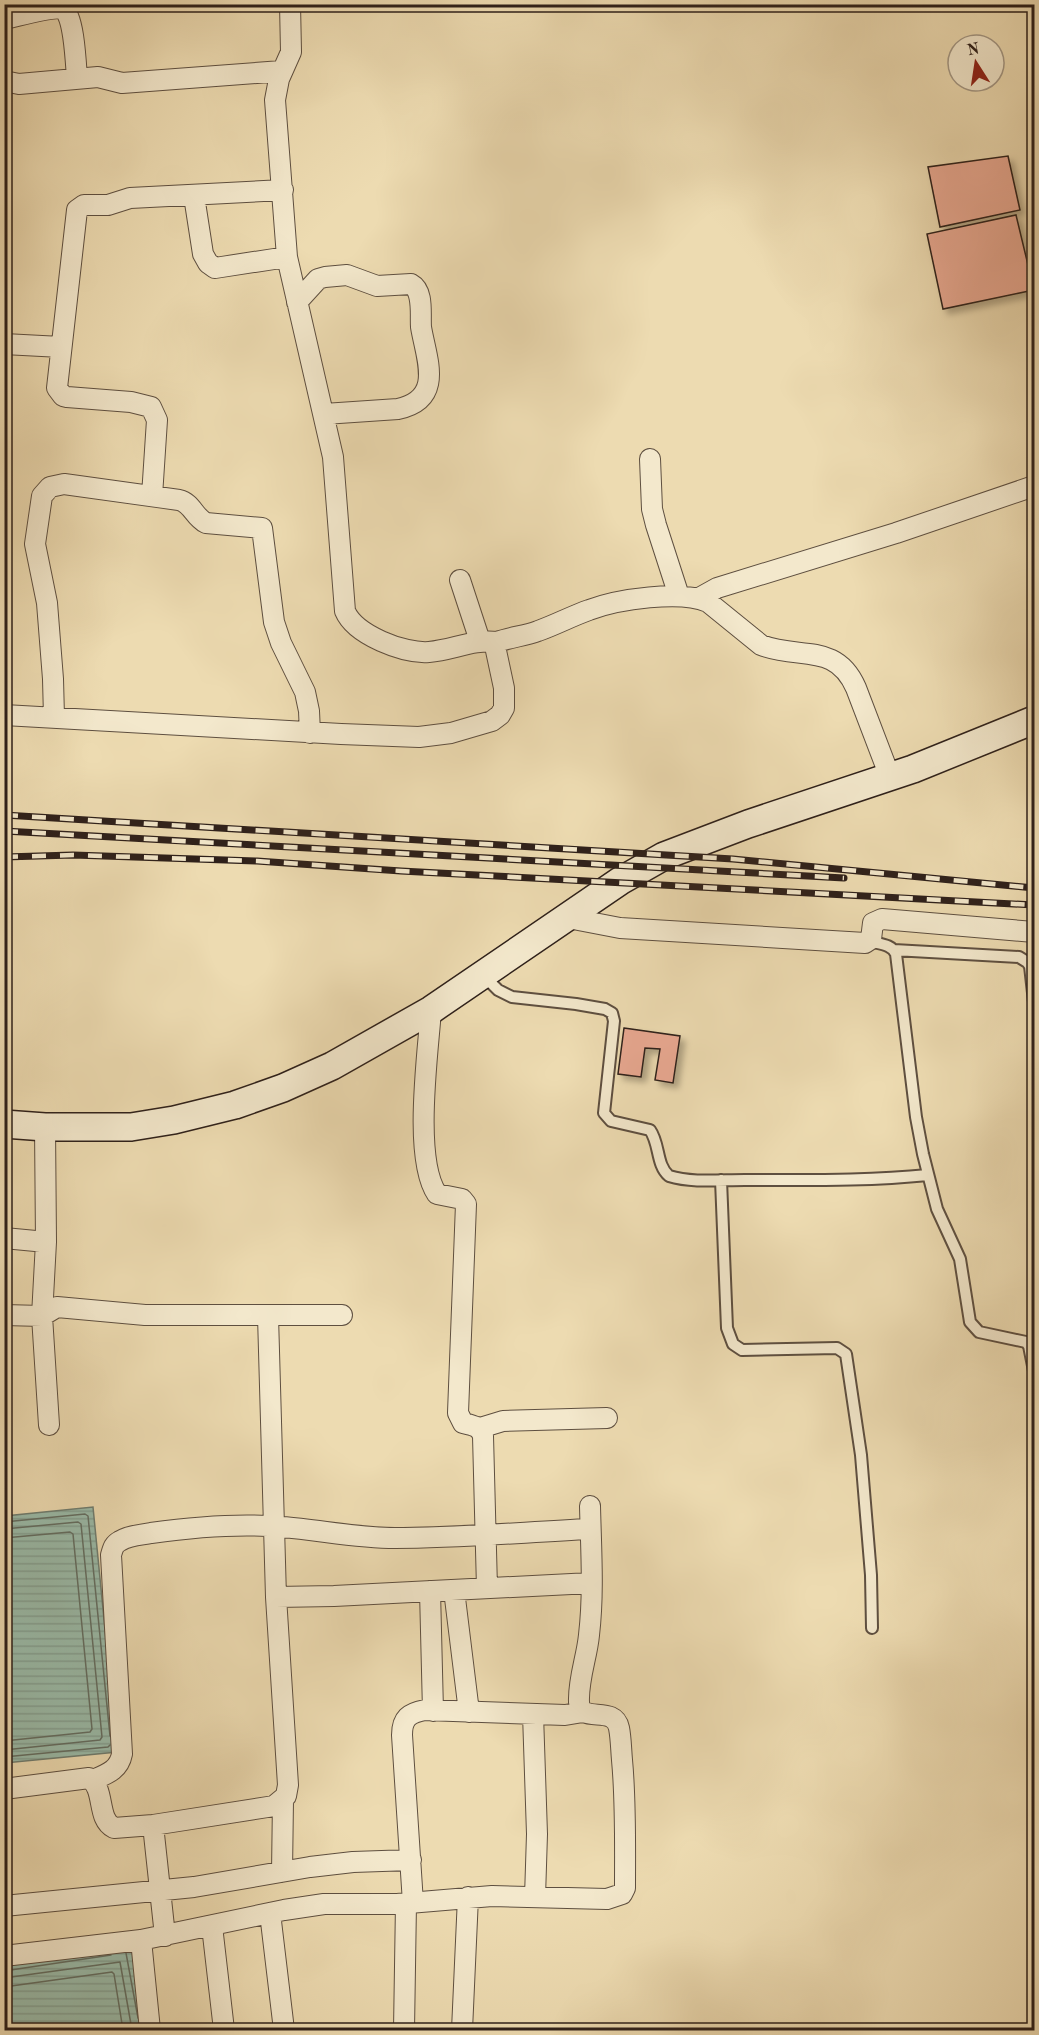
<svg xmlns="http://www.w3.org/2000/svg" width="1039" height="2035" font-family="'Old Standard TT',serif">
<defs>
<pattern id="water-rules" width="6" height="5" patternUnits="userSpaceOnUse" patternTransform="scale(1.5)"><rect width="6" height="5" fill="#9abba9"/><path d="M0 2.5h6" fill="none" stroke="#85a091"/></pattern>
<filter id="shadow"><feDropShadow dx="5" dy="5" stdDeviation="3" flood-color="#0004"/></filter>
</defs>
<rect width="100%" height="100%" fill="#eddbb1"/>
<filter id="stains"><feTurbulence type="fractalNoise" baseFrequency=".00333" numOctaves="4"/><feColorMatrix values="0 0 0 0 .2 0 0 0 0 .09 0 0 0 0 .02 0 0 0 .5 -.17"/></filter>
<radialGradient id="worn" r=".72"><stop offset=".6" stop-color="#630" stop-opacity="0"/><stop offset="1" stop-color="#630" stop-opacity=".3"/></radialGradient>
<path fill="#b5c18e" stroke="#727054" stroke-width="1.5" d="M4,1307H8L9,1475H4Z"/>
<path fill="url(#water-rules)" stroke="#6f7d70" stroke-width="1.5" d="M93,1507L117,1752L5,1763V1516Z
M133,1945L145,2030H5V1965Z"/>
<g fill="none" stroke-linecap="round" stroke-linejoin="round">
<path stroke="#646e62" stroke-width="1.5" d="M4,1522L85,1514L88,1516L110,1736
M4,1529L78,1522L81,1524L102,1737L100,1740L4,1750
M4,1538L70,1532L73,1534L92,1729L90,1732L4,1741
M4,1757L108,1747L110,1745
M126,1953L138,2018
M4,1971L111,1955
M4,1978L120,1962L132,2030
M4,1987L112,1972L114,1974L123,2030"/>
</g>
<path fill="#e8a891" stroke="#2e201a" stroke-width="1.5" filter="url(#shadow)" d="M1008,156L1020,210L940,227L928,167Z
M1016,215L1034,290L943,309L927,234Z
M624,1028L680,1036L673,1083L655,1080L660,1049L645,1048L641,1077L618,1074Z"/>
<g fill="none" stroke-linecap="round" stroke-linejoin="round">
<defs>
<path id="lane" d="M869,941C879,944 892,944 896,954L916,1117L923,1154L937,1209L960,1259L970,1322L979,1332L1026,1342L1029,1346L1034,1371
M894,950L1019,957L1027,962L1030,966L1034,1002
M483,975L498,990L512,997L576,1004L605,1009L612,1013L614,1021L604,1113L611,1121L650,1130C660,1144 656,1165 669,1176C695,1184 726,1179 752,1180C811,1180 869,1181 928,1175
M721,1180L727,1328L733,1344L742,1350L837,1348L846,1354L861,1455L871,1575L872,1628"/>
<path id="street" d="M290,4L291,52L279,79L275,100L287,257L333,457L345,611C355,635 404,654 429,652C453,650 473,639 497,642
M4,19C16,17 55,5 64,10C74,16 76,66 77,78
M4,81L19,84L98,77L122,83L282,71
M194,196L203,254L208,263L215,268L287,257
M297,302L318,279L325,277L347,275L377,286L411,284C424,291 420,314 421,327C426,358 445,399 398,409L324,414
M4,344L61,347
M650,459L652,509L656,525L679,596
M152,496L157,420L151,407L131,402L67,397L63,396L57,388L77,210L84,205H108L130,198L283,190
M460,580L480,641
M699,598L717,588L896,533L1034,486
M4,715L341,734L419,737L451,733L492,721L500,715L504,708V688L495,646L497,642C511,637 525,636 538,631C555,625 572,616 589,610C618,599 681,590 708,602L761,645C800,660 836,642 856,688L890,777
M54,717L53,679L47,603L35,544L42,496L50,487L64,484L179,500C192,503 194,517 206,523L262,528L274,622L281,643L305,692L309,711L310,733
M568,918L620,928L865,943L871,939L873,923L882,919L1034,932
M431,1010C428,1053 413,1159 437,1194L462,1199L466,1204L458,1413L463,1423C472,1425 480,1426 483,1436L487,1588
M45,1127L46,1242L42,1316L49,1425
M4,1238L46,1242
M4,1315L42,1316L57,1307L145,1315H342
M480,1428L503,1421L607,1418
M454,1590L469,1712
M430,1591L433,1711
M276,1597L334,1596L591,1583
M533,1714L537,1834L535,1897
M93,1780C107,1774 119,1770 122,1754L111,1555C113,1548 114,1544 120,1541C129,1535 141,1535 151,1533C194,1527 239,1523 282,1527C320,1530 357,1538 395,1538C460,1538 525,1532 590,1529
M4,1789L89,1778C106,1789 96,1819 114,1828L153,1825L274,1806L286,1796L288,1785L276,1597L268,1316
M153,1825L165,1936
M282,1872L283,1800
M413,1903L402,1735C402,1718 409,1713 425,1710L565,1715L583,1712
M4,1906L194,1887L310,1867L353,1862L411,1860
M270,1913L284,2030
M212,1926L224,2030
M141,1940L150,2030
M4,1956L141,1940L284,1910L324,1904H397L492,1896L607,1899L622,1894L625,1888C625,1845 626,1802 622,1760C621,1749 621,1738 619,1728C614,1704 580,1725 579,1702C578,1679 587,1657 589,1635C594,1592 591,1549 590,1506
M404,2030L406,1903
M462,2030L468,1897"/>
<path id="secondary" d="M4,1124L45,1127H131L174,1120L235,1105L283,1088L332,1066L431,1010L620,881L664,856L748,824L913,769L1034,720"/>
</defs>
<use href="#lane" stroke="#5e4f40" stroke-width="14"/>
<use href="#street" stroke="#5e4f40" stroke-width="22"/>
<use href="#secondary" stroke="#2e201a" stroke-width="30"/>
<use href="#lane" stroke="#f3e8cc" stroke-width="10"/>
<use href="#street" stroke="#f3e8cc" stroke-width="20"/>
<use href="#secondary" stroke="#f3e8cc" stroke-width="27"/>
<defs>
<path id="rail" d="M4,815L733,859L1034,888
M4,831L844,878
M4,857L73,855L257,861L401,871L1034,905"/>
</defs>
<use href="#rail" stroke="#2e201a" stroke-width="7"/>
<use href="#rail" stroke="#f3e8cc" stroke-width="4.5" stroke-dasharray="14" stroke-linecap="butt"/>
</g>
<rect width="1039" height="2035" fill="none" stroke="#eddbb1" stroke-width="24"/>
<rect x="6" y="6" width="1027" height="2023" fill="none" stroke="#2e201a" stroke-width="3"/>
<rect x="12" y="12" width="1015" height="2011" fill="none" stroke="#2e201a" stroke-width="1.5"/>
<g transform="translate(976 63) rotate(348)"><circle r="28" fill="#f3e8cc" stroke="#a49885" stroke-width="1.5"/>
<path d="M0-4.5L10 22L0 15L-10 22Z" fill="#8f2418"/>
<text y="-9" font-size="16" font-weight="bold" text-anchor="middle" fill="#2e201a">N</text>
</g>
<rect width="100%" height="100%" filter="url(#stains)"/>
<rect width="100%" height="100%" fill="url(#worn)"/>
</svg>
